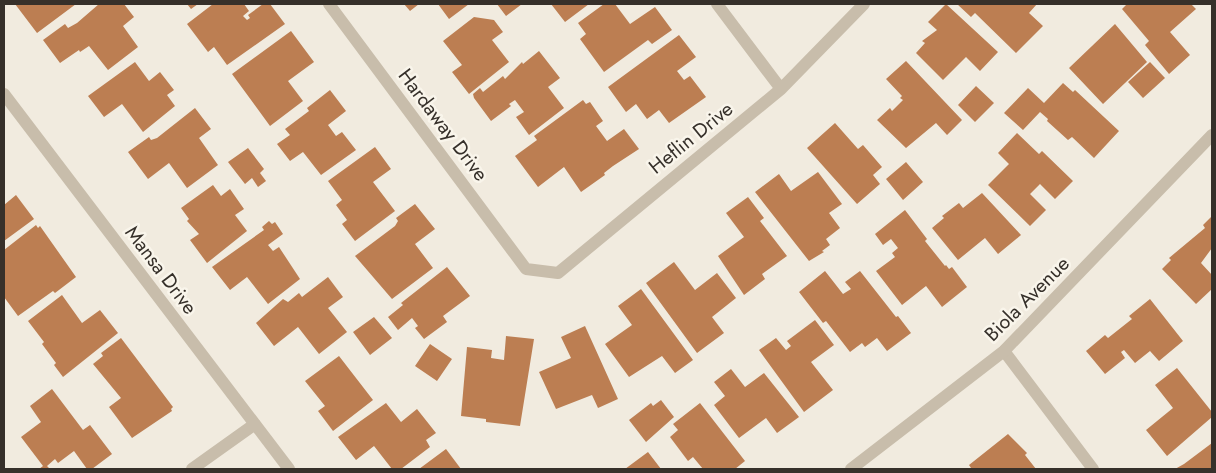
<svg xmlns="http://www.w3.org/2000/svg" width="1216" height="473" font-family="Jost,sans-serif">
<rect width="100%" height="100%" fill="#f1ebdf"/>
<path fill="#bc7e52" d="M15,4H76L37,33Z
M99,4H124L134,17L123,26L138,47L108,70L89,46L80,52L79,50L60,63L43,40L65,24L68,28L77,23Z
M187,4H198L191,9Z
M213,4H244L249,11L243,16L247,20L250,18L248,15L263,4H270L285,24L227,65L214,47L208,52L187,24Z
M404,4H419L410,11Z
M438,4H469L449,19Z
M497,4H522L506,16Z
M551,4H589L565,22Z
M604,4H615L630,24L655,7L672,30L652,44L648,40L604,72L580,39L586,34L578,23Z
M946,4L998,52L980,71L966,57L943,80L916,53L925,43L922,41L937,30L928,22Z
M957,4H1037L1029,13L1043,26L1016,53L975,13L971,17Z
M1127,4H1191L1196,9L1170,32L1190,55L1169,74L1145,45L1149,41L1122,9Z
M474,17L494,20L503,32L492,40L509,62L469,94L452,72L462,65L443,41Z
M1115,24L1147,62L1103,104L1069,68Z
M291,31L314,62L288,81L303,101L270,126L232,74Z
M679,35L696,57L677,71L684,80L690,76L706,97L669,123L659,110L647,119L636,104L626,112L608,87Z
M539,51L560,78L548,87L564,108L529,135L516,117L524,112L515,100L509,104L511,106L491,121L474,98L473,94L480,88L483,92L503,76L505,79L522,62L523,64Z
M906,61L962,120L947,135L936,123L906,148L877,120L890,108L892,111L903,100L900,98L902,96L886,79Z
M135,62L149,81L160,72L174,90L167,95L175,106L143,132L122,104L104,117L88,96Z
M1150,62L1165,78L1143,98L1128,82Z
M1063,83L1073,92L1075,90L1119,131L1094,158L1072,137L1068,140L1047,121L1048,119L1040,112L1023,130L1004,113L1028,88L1044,103Z
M976,86L994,103L975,122L958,105Z
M330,90L346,111L328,125L336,136L342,132L356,150L321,175L303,152L290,161L277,144L290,135L285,129L309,111L307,108Z
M583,100L586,104L590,102L603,121L596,126L607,141L624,129L639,149L613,166L604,173L605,175L581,192L564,167L538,187L515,156L537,140L534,136Z
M195,108L211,129L199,138L218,165L187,188L169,163L148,179L128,152L149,137L151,140L157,138Z
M835,123L858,149L863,145L882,167L873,175L880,184L857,204L807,148Z
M1017,133L1039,154L1042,151L1073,181L1055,199L1040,184L1030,194L1046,210L1030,226L988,185L1009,164L998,153Z
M375,147L391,169L373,182L395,211L355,241L342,224L347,220L336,205L342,200L328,181Z
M248,148L264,169L260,173L266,181L258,187L252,178L245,184L228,162Z
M906,162L923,182L903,200L886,179Z
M818,172L842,204L829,213L840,228L826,239L830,245L822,251L824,252L809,261L755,192L779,174L791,191Z
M213,185L221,196L230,189L244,209L235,215L247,231L207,263L190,240L199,234L187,221L189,219L181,208Z
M982,193L1021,235L998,254L985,238L958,260L932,228L944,218L942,216L959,203L963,208Z
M16,195L34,219L4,241V205Z
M748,197L764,218L760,221L787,256L762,274L765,279L744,295L718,256L744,237L726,213Z
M415,204L435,229L415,244L433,268L392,299L355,256L395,226L398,221L396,218Z
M905,210L927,239L925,241L945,266L946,265L949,269L952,267L967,287L942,307L926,286L902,305L876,271L895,257L892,253L898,248L891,239L883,245L875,234Z
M1212,216V248L1201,263L1212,275V289L1196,304L1162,269L1171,260L1169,258L1205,228L1203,225Z
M269,221L272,224L275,222L283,234L268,245L273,251L279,247L300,279L268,304L247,277L230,290L212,267L264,230L262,227Z
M36,225L38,228L40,226L76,277L55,293L53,291L18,316L4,297V250Z
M674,262L695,290L717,273L736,298L712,317L724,333L697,353L646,283Z
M447,267L470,296L443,316L447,322L424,339L415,328L418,326L412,318L398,330L388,317L403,305L401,303Z
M825,271L843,294L851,289L845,282L860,271L896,317L898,316L911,333L887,351L877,338L865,347L862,343L850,352L826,321L823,323L799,292Z
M328,277L343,297L328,308L347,332L319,354L298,327L274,346L256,323L283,299L288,302L299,293L302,297Z
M641,289L693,360L675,373L662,356L629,377L605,344L632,325L618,306Z
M62,295L82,323L100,310L118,333L63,377L54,365L56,363L42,344L44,342L28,321Z
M1150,299L1183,341L1159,361L1150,351L1135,363L1124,350L1121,352L1125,358L1105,374L1086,351L1105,335L1108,338L1132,319L1129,316Z
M374,317L392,338L370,355L353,332Z
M815,320L834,345L811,362L833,390L804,412L759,350L776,338L786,350L791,346L787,341Z
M585,326L618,399L598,408L592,395L556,409L539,372L571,358L561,337Z
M506,336L534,339L520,426L486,422V419L461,416L467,347L492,350L491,358L504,360Z
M121,338L173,407L171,409L172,411L132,438L109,407L121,398L93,364L103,356L101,353Z
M430,344L452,359L437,381L415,366Z
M339,356L373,400L333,431L318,411L325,406L305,381Z
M1177,368L1212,412V417L1167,456L1146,430L1173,408L1155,385Z
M731,369L745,387L764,373L799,417L777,433L766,418L739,438L714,405L725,396L714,382Z
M52,389L83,430L90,425L112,454L92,469H87L74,451L58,463L55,459L47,466L50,469H39L43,466L21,437L41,422L30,406Z
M661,400L674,417L646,442L629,420L651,403L653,406Z
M386,403L401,422L417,409L436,433L426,440L430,447L401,469H392L374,446L356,460L338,437Z
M700,403L745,461L735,469H703L693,457L688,461L670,437L678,430L673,424Z
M1008,434L1027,453L1025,455L1036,469H969L971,468L969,465Z
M1212,443V469H1175L1184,464Z
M446,449L461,469H419Z
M648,452L661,469H625Z"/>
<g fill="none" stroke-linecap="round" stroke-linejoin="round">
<path stroke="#c8bdab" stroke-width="12" d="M329,4L526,269L558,273L781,89L864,4
M717,4L781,89
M4,94L289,469
M1004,351L1093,469
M192,469L255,424"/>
<path stroke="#c8bdab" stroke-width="12" d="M851,469L1004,351L1212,135"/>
</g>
<g text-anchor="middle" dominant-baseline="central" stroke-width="5" stroke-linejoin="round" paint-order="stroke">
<g font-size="20" fill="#36302a" stroke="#f9f5eb">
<text transform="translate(443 125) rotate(53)">Hardaway Drive</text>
<text transform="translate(691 138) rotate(-39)">Heflin Drive</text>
<text transform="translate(161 270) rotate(53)">Mansa Drive</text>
<text transform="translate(1027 299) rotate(-45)">Biola Avenue</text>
</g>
</g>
<rect width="1216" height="473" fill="none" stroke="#36302a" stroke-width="10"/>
</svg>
